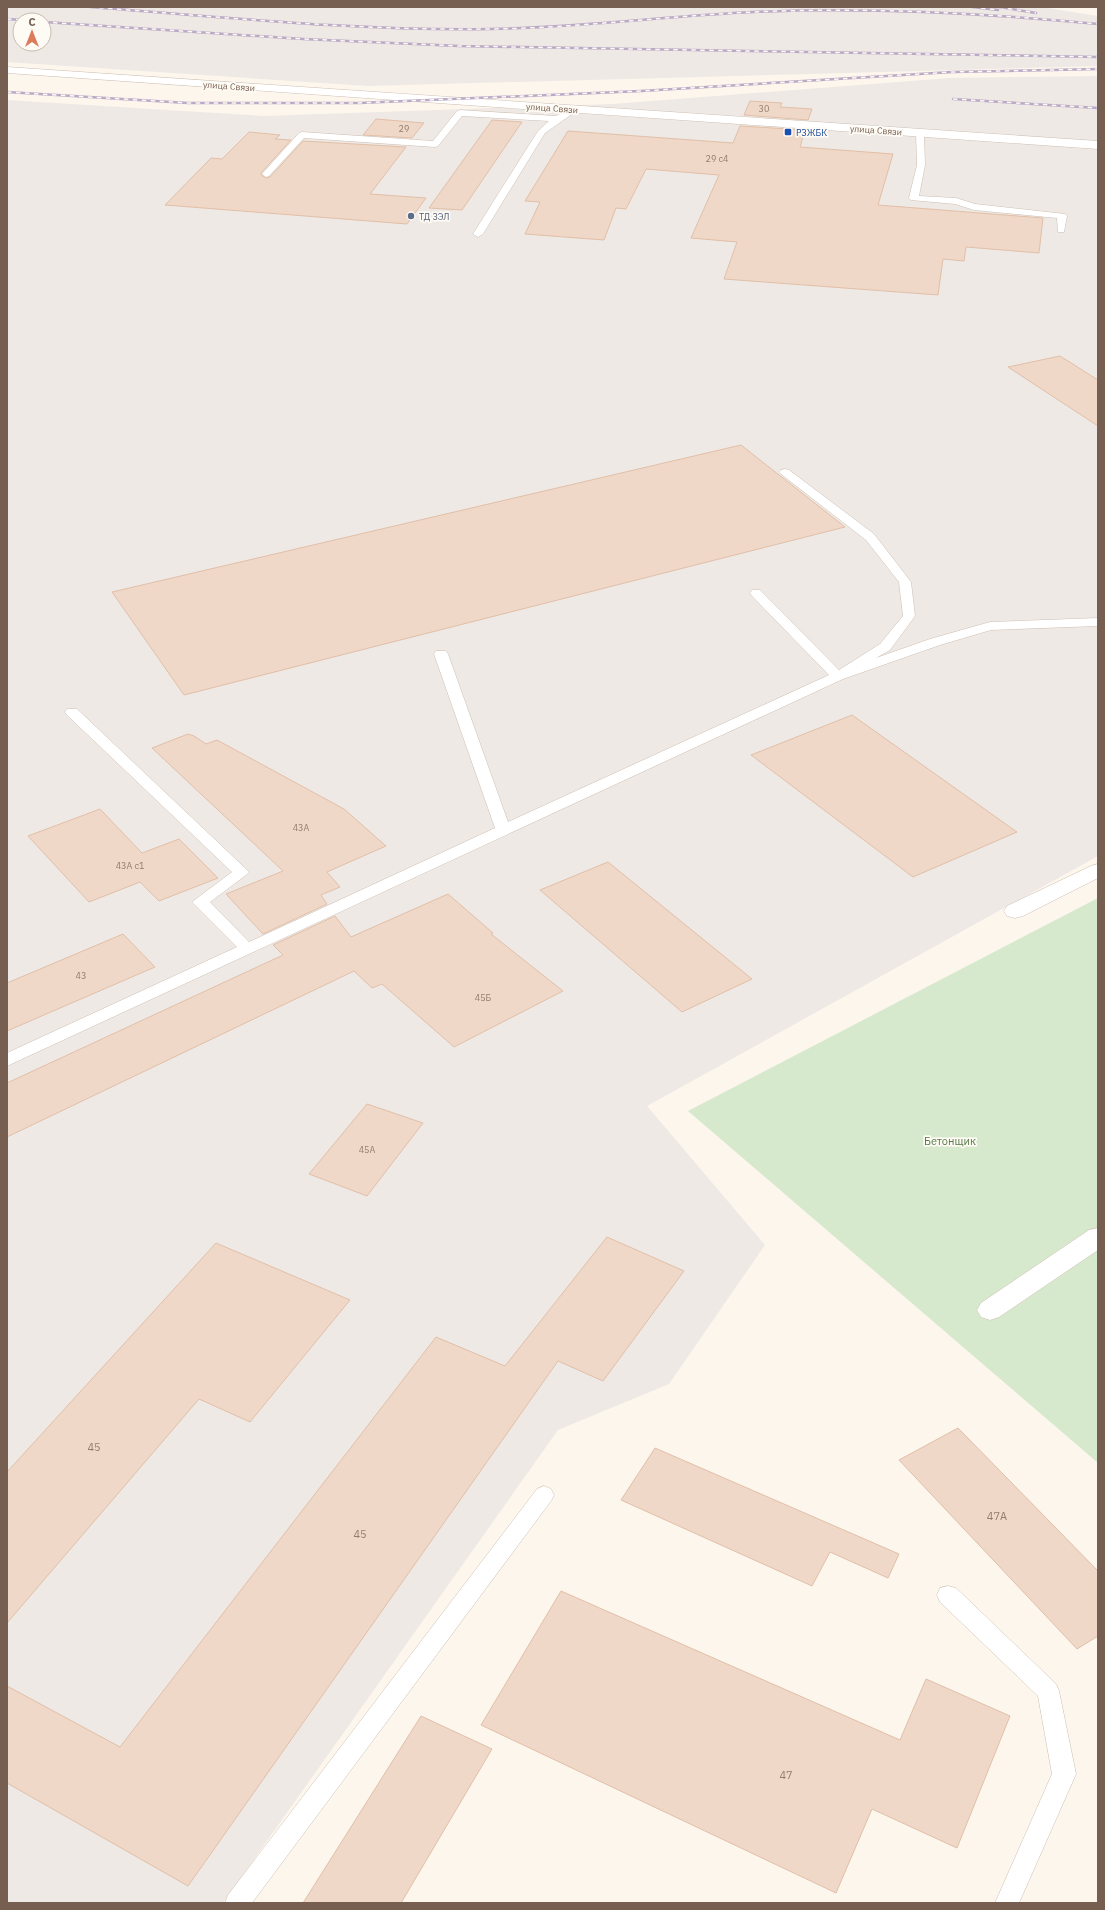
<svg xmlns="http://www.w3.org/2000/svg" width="1105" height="1910" font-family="'IBM Plex Sans',sans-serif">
<rect width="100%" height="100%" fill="#fcf6ed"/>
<path fill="#eee9e5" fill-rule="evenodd" d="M7,7H1041L1098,16V66L368,86L7,62ZM20,20H44V44H20Z
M1098,76V856L647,1106L765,1245L669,1384L558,1430L223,1903H7V100L264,116L612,104L950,78Z"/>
<path fill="#d7e9cc" d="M1098,898V1463L688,1111Z"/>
<path fill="#efd8c7" stroke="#e1bfa8" d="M750,101L782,103L780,107L812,109L808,120L744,115Z
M376,119L424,123L412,138L363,135Z
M492,120L522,122L462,210L429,208Z
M740,126L805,130L800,147L893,154L878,205L1043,218L1039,253L966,247L964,261L943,259L938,295L724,279L737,242L691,238L719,175L646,169L626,209L616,208L604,240L525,234L540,202L525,201L568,131L733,143Z
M249,132L280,135L275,139L291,140L261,173V175L266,178L270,177L303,141L406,147L370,194L426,198L407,224L165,205L211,158L222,159Z
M1060,356L1098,380V426L1008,367Z
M741,445L845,527L184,695L112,592Z
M852,715L1017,832L913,877L751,755Z
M188,734L194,736L206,744L217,740L344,809L386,846L327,872L340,887L321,895L327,904L263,934L226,894L283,871L152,748Z
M100,809L142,853L179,839L218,878L159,901L140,882L89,902L28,836Z
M608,862L752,979L682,1012L540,890Z
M448,894L493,933L491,934L563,991L454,1047L382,984L372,988L354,971L7,1137V1083L283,955L273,945L335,916L351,937Z
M123,934L155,967L7,1031V983Z
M367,1104L423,1123L367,1196L309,1174Z
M607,1237L684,1271L603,1381L558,1361L188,1886L7,1783V1686L120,1747L436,1337L505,1366Z
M216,1243L350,1300L250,1422L199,1399L7,1623V1472Z
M958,1428L1098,1571V1636L1077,1649L899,1460Z
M655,1448L899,1554L888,1578L830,1552L812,1586L621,1500Z
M561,1591L900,1740L926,1679L1010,1716L957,1848L872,1809L836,1893L481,1725Z
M421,1716L492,1749L401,1903H303Z"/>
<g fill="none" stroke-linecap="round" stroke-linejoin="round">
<defs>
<path id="service" d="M572,107L575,108V112L545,133L483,234L478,237L473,234L538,131L549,121L462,116L438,146L435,147L304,138L269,176L266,177L262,174L299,133L302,132L433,141L457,111L460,110L556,116Z
M920,130L924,133L925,165L919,196L956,198L975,204L1065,214L1067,216L1064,232H1058L1057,218L974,210L955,204L911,200L909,198L917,165L916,133Z
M785,469L789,470L874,534L911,582L915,616L890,650L876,658L930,639L990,622L1098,618V626L991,630L940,645L843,679L7,1066V1053L237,947L192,902L232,872L67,715L65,712L67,709H77L246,869L249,872L246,875L210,902L249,942L495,828L434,654L436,651H446L448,654L508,822L829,675L752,596L750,593L752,590H760L839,670L880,644L903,616L899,582L866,540L781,474L779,472L781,470Z
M544,1486L551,1489L554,1495L551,1501L252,1903H225L228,1895L537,1489Z
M948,1586L956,1588L1056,1684L1059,1691L1076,1774L1019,1903H995L1052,1774L1038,1696L940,1602L937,1595L940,1588Z"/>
<path id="minor" d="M1098,864V878L1023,916L1015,918L1007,916L1004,911L1007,906L1091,866Z
M1098,1228V1250L999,1317L990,1320L981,1317L977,1310L981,1303L1089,1230Z"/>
<path id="tertiary" d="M7,67L1098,141V149L7,73Z"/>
</defs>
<use href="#service" stroke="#cebfb2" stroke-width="1"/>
<use href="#minor" stroke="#cebfb2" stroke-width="1"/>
<use href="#tertiary" stroke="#cebfb2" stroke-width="1"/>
<use href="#service" fill="#fff" fill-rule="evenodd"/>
<use href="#minor" fill="#fff" fill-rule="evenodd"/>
<use href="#tertiary" fill="#fff" fill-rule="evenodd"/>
<defs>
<path id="rail" d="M90,7C223,17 356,31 490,29C578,28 666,16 753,12C869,7 983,13 1098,24
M972,7L998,10
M999,7L1036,13
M7,19L23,20
M44,22L303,39L459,46L1098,57
M7,92L188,103H359L641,91L952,72L1098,69
M953,99L1098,108"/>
</defs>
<use href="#rail" stroke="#baaac6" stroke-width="2.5"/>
<use href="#rail" stroke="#fefaf4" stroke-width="1.5" stroke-dasharray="4.5" stroke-linecap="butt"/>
</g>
<rect fill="#1a4fb4" stroke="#fefaf4" stroke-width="1.5" x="784" y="128" width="8" height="8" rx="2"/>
<circle fill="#5c6f8a" stroke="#fefaf4" stroke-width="1.5" cx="411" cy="216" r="4"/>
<g text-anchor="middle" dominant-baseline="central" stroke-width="3.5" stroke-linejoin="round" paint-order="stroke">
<g font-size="9" fill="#765f50" stroke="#fefaf4">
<text transform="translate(229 86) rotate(4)">улица Связи</text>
<text transform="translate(552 108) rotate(4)">улица Связи</text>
<text transform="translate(876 130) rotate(4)">улица Связи</text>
</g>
<g font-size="9" fill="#947d6e">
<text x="764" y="108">30</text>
<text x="404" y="128">29</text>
<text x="717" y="158">29 с4</text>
<text x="301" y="827">43А</text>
<text x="130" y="865">43А с1</text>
<text x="81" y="975">43</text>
<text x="483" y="997">45Б</text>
<text x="367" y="1149">45А</text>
</g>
<g font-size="9" fill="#164399" stroke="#fefaf4" text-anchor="start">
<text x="796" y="132">РЗЖБК</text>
</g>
<g font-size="9" fill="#4e5e75" stroke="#fefaf4" text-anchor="start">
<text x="419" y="216">ТД ЗЭЛ</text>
</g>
<g font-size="11" fill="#567b49" stroke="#fefaf4">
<text x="950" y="1141">Бетонщик</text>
</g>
<g font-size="11" fill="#947d6e">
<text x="94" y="1447">45</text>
<text x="997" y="1516">47А</text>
<text x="360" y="1534">45</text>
<text x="786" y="1775">47</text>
</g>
</g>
<rect width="1105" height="1910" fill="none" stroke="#765f50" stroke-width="16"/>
<g transform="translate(32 32)"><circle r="19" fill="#fefaf4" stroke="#c8bcb2"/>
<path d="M0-3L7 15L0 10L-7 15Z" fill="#db7c5d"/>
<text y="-6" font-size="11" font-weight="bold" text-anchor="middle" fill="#765f50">С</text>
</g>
</svg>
